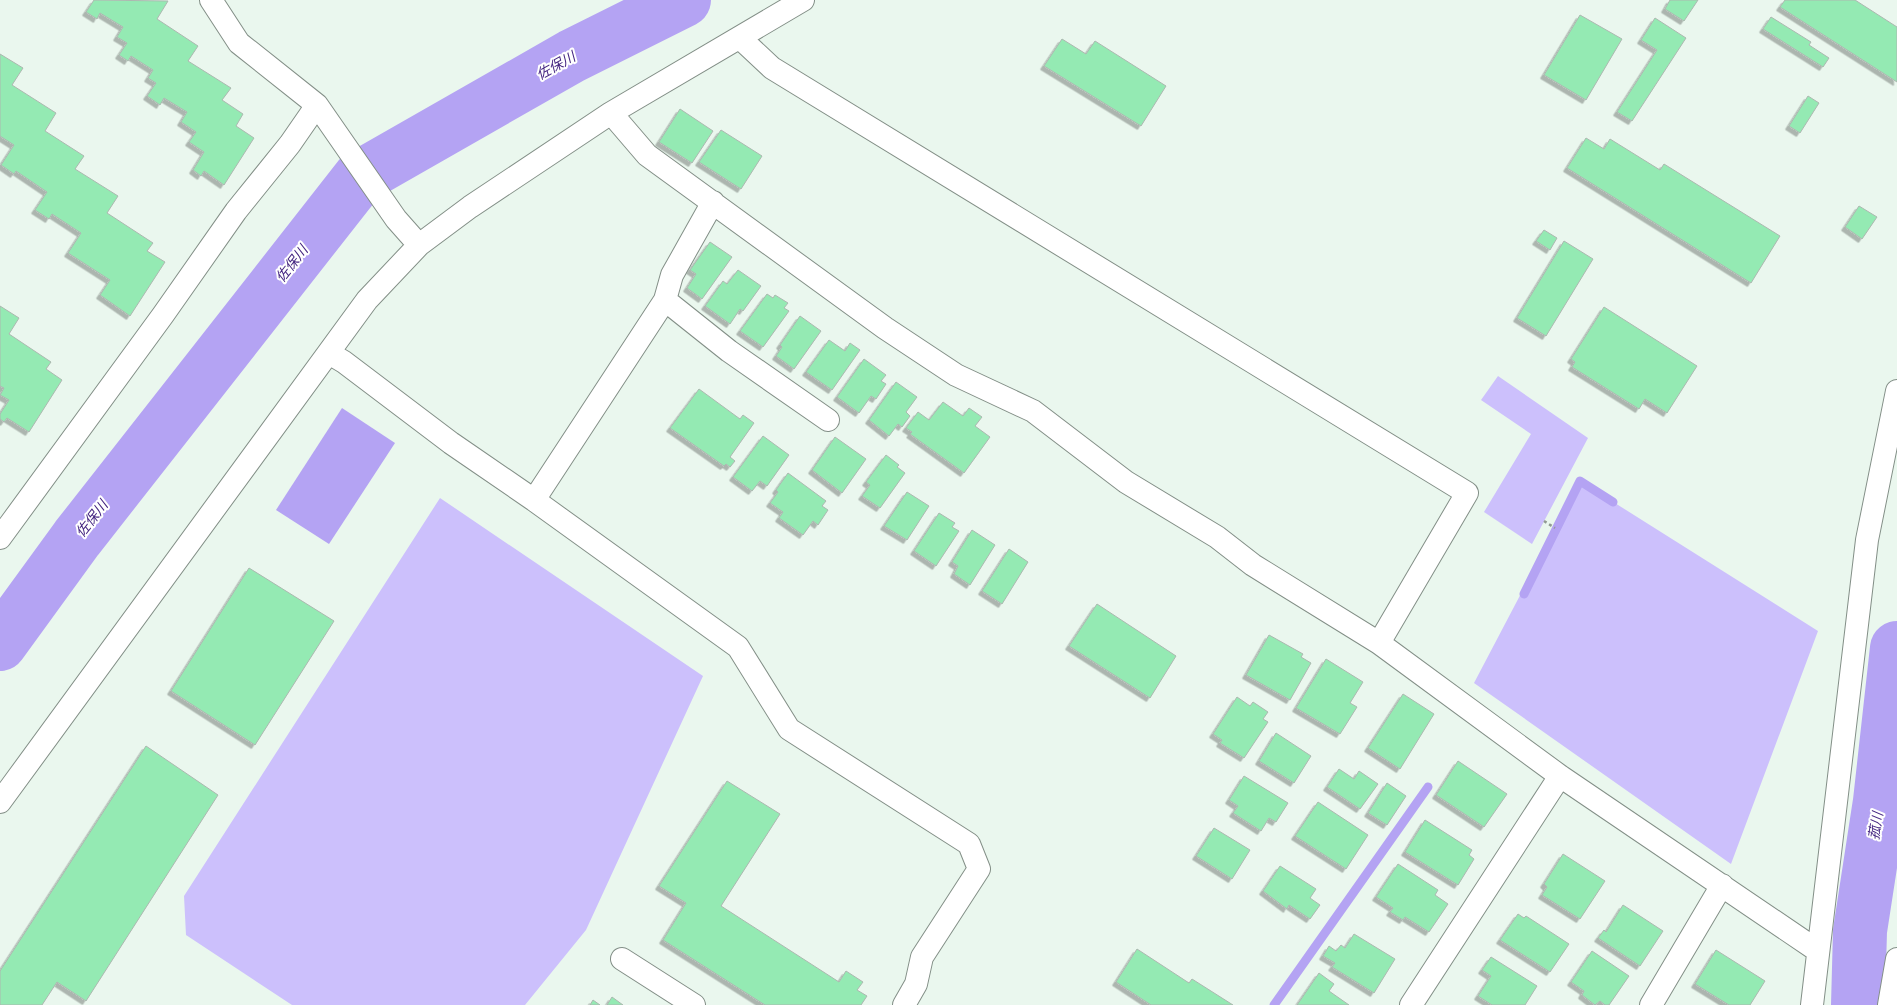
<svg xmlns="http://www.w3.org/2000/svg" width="1897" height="1005" font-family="Spectral,'Noto Sans JP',serif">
<defs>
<filter id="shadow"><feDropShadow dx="-3.5" dy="3.5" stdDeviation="0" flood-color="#0004"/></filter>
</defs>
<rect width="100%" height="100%" fill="#eaf7ee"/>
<path fill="#ccc0fc" d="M1498,376L1588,438L1532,544L1484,512L1531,434L1481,400Z
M1580,481L1818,631L1731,864L1474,683Z
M440,498L703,676L586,930L525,1005H292L186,935L184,896Z"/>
<path fill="#b4a3f3" d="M342,408L395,443L329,544L276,510Z"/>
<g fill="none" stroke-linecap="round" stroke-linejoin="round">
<path stroke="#b4a3f3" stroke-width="9" d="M1524,594L1580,481L1613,502
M1274,1005L1428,787"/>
<path stroke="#b4a3f3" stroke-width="54" d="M0,644L77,538L360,177L572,56L684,0
M1858,1005L1860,931L1880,801L1897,648"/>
</g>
<path fill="#94eab3" stroke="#acb8b0" filter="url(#shadow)" d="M94,0L168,1L157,19L198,46L188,61L231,88L222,100L243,114L236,126L254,138L224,185L204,171L201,176L193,170L204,152L189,142L196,132L181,122L187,112L164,98L160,105L147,96L156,83L148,78L153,70L131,56L128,61L119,55L127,43L117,37L123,27L100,13L97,19L86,12Z
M1670,0H1698L1684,21L1665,9Z
M1785,0H1855L1897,27V82L1780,7Z
M1580,15L1622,39L1586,100L1544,75Z
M1771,17L1811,42L1809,45L1829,58L1823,67L1763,29Z
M1655,18L1686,38L1632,121L1617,112L1657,50L1641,40Z
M1062,39L1086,54L1095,41L1166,86L1141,126L1044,66Z
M0,54L23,68L12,85L56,113L45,131L84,156L75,169L118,196L107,213L153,243L147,251L165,262L130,316L100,295L110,280L68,253L81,233L52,214L49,219L35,210L47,192L16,171L14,174L1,165L14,145L0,136Z
M1808,96L1819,103L1800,133L1789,126Z
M680,109L713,131L692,163L659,142Z
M721,130L762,156L741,189L699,162Z
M1586,138L1604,149L1610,139L1660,170L1664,164L1780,236L1751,283L1567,168Z
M1859,206L1877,217L1862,239L1845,227Z
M1544,230L1557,238L1550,250L1536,241Z
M1564,241L1593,259L1546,336L1517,318Z
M710,242L732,257L702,299L687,288L696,274L690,270Z
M738,270L761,286L743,311L740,309L730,324L705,306L723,281L727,284Z
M767,294L773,298L775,295L788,303L784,308L789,311L763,347L740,331Z
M0,306L19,318L9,334L51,362L46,369L62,380L29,432L7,418L4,422L0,419V414L9,400L0,395L4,388L0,386Z
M1604,307L1697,366L1667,413L1645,399L1639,409L1572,367L1575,362L1571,359Z
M800,316L821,331L794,369L776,356L782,347L780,345Z
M829,340L845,351L850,343L860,350L832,390L806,372Z
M864,359L886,375L881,381L886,384L876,399L871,396L859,413L837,397Z
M896,382L917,397L906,412L910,416L902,427L898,424L889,436L869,420Z
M699,389L740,419L743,415L754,423L730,457L735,461L730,467L726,464L724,466L670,428Z
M943,402L963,416L969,408L982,417L975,426L990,437L964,473L910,434L912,432L906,428L918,412L929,420Z
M763,436L789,455L767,486L760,481L752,491L733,477Z
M835,437L866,459L842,493L812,470Z
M886,455L899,465L897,467L905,473L880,508L862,496L870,485L866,482Z
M788,473L826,501L822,506L828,510L818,525L813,521L803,535L779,518L783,512L770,503L778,492L776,490Z
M907,492L929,506L907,540L884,526Z
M939,513L955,523L952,527L959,531L936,566L914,551Z
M972,530L995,545L970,585L954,574L958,566L952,562Z
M1009,549L1028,562L1002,604L982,591Z
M249,568L334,621L255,745L171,691Z
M1097,604L1176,656L1150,698L1069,646Z
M1269,635L1303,654L1301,657L1311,663L1290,700L1246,675Z
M1326,659L1363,682L1350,703L1357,707L1340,734L1296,708Z
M1403,694L1434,714L1400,769L1368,748Z
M1237,697L1250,706L1253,702L1268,712L1263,719L1268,722L1244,758L1220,743L1222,740L1213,734Z
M1276,733L1311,756L1294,783L1259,761Z
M146,746L218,795L86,1001L57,982L42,1005H0V971Z
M1458,761L1507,794L1484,827L1436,795Z
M1339,769L1354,779L1359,771L1378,784L1360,809L1327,787Z
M1244,776L1288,803L1276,822L1269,818L1261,831L1233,813L1238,806L1229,800Z
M727,781L780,814L721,906L839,982L846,971L863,982L857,990L867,996L861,1005H765L663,940L686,903L659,886Z
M1387,783L1406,796L1387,825L1368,813Z
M1318,802L1368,835L1346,869L1295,836Z
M1425,820L1472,850L1469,855L1474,859L1458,885L1405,852Z
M1214,828L1250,850L1232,879L1196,856Z
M1563,854L1605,881L1580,919L1542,895L1547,887L1544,884Z
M1398,864L1438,890L1435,895L1448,904L1429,932L1405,917L1403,920L1390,912L1393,908L1376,897Z
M1280,866L1316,889L1310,898L1320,905L1310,919L1289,905L1287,909L1263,891Z
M1623,905L1663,931L1640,966L1598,938L1604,930L1606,932Z
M1518,914L1524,918L1526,916L1569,944L1550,972L1500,940Z
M1354,934L1395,959L1374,993L1332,967L1335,963L1323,956L1329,946L1336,951L1341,945L1345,948Z
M1137,949L1189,983L1192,979L1233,1005H1151L1116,982Z
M1716,950L1765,981L1750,1005H1729L1695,984Z
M1592,951L1629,976L1609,1005H1605L1600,1001L1595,1005L1582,995L1584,991L1571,982Z
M1491,957L1537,986L1525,1005H1492L1478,996L1491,976L1482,970Z
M1319,973L1334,984L1329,991L1349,1005H1297Z
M612,997L623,1005H607Z
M593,1000L600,1005H590Z"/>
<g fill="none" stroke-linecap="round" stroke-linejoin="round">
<defs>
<path id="minor" d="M211,0L239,43L317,105L396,219L419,245
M740,38L772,68L1467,493L1379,643
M611,113L647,155L885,328L956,375L1033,411L1126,482L1217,537L1253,565L1379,643L1560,776L1818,951
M665,300L729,351L828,420
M329,353L344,362L451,443L534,500L738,647L789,729L969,844L979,869L922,957L916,984L904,1005
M534,500L665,300L672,275L713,202
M0,538L163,315L236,211L290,144L317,105
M0,802L367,300L419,245L470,207L611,113L803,0
M622,959L694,1005
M1411,1005L1560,776
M1651,1005L1722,885
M1812,1005L1867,540L1897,391
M1889,1005L1897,959"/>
</defs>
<use href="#minor" stroke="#838f87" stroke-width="24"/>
<path stroke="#919a93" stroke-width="2.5" stroke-dasharray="3 3" stroke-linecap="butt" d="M1544,521L1555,528"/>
<use href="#minor" stroke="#fff" stroke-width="22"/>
</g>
<g text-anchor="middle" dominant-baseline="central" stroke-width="4" stroke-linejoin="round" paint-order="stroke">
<g font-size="14" font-style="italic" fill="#452681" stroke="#fff">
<text transform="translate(556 66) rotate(-29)">佐保川</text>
<text transform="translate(292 264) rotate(-52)">佐保川</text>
<text transform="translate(92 519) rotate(-52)">佐保川</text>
<text transform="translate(1876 826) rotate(-81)">菰川</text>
</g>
</g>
</svg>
